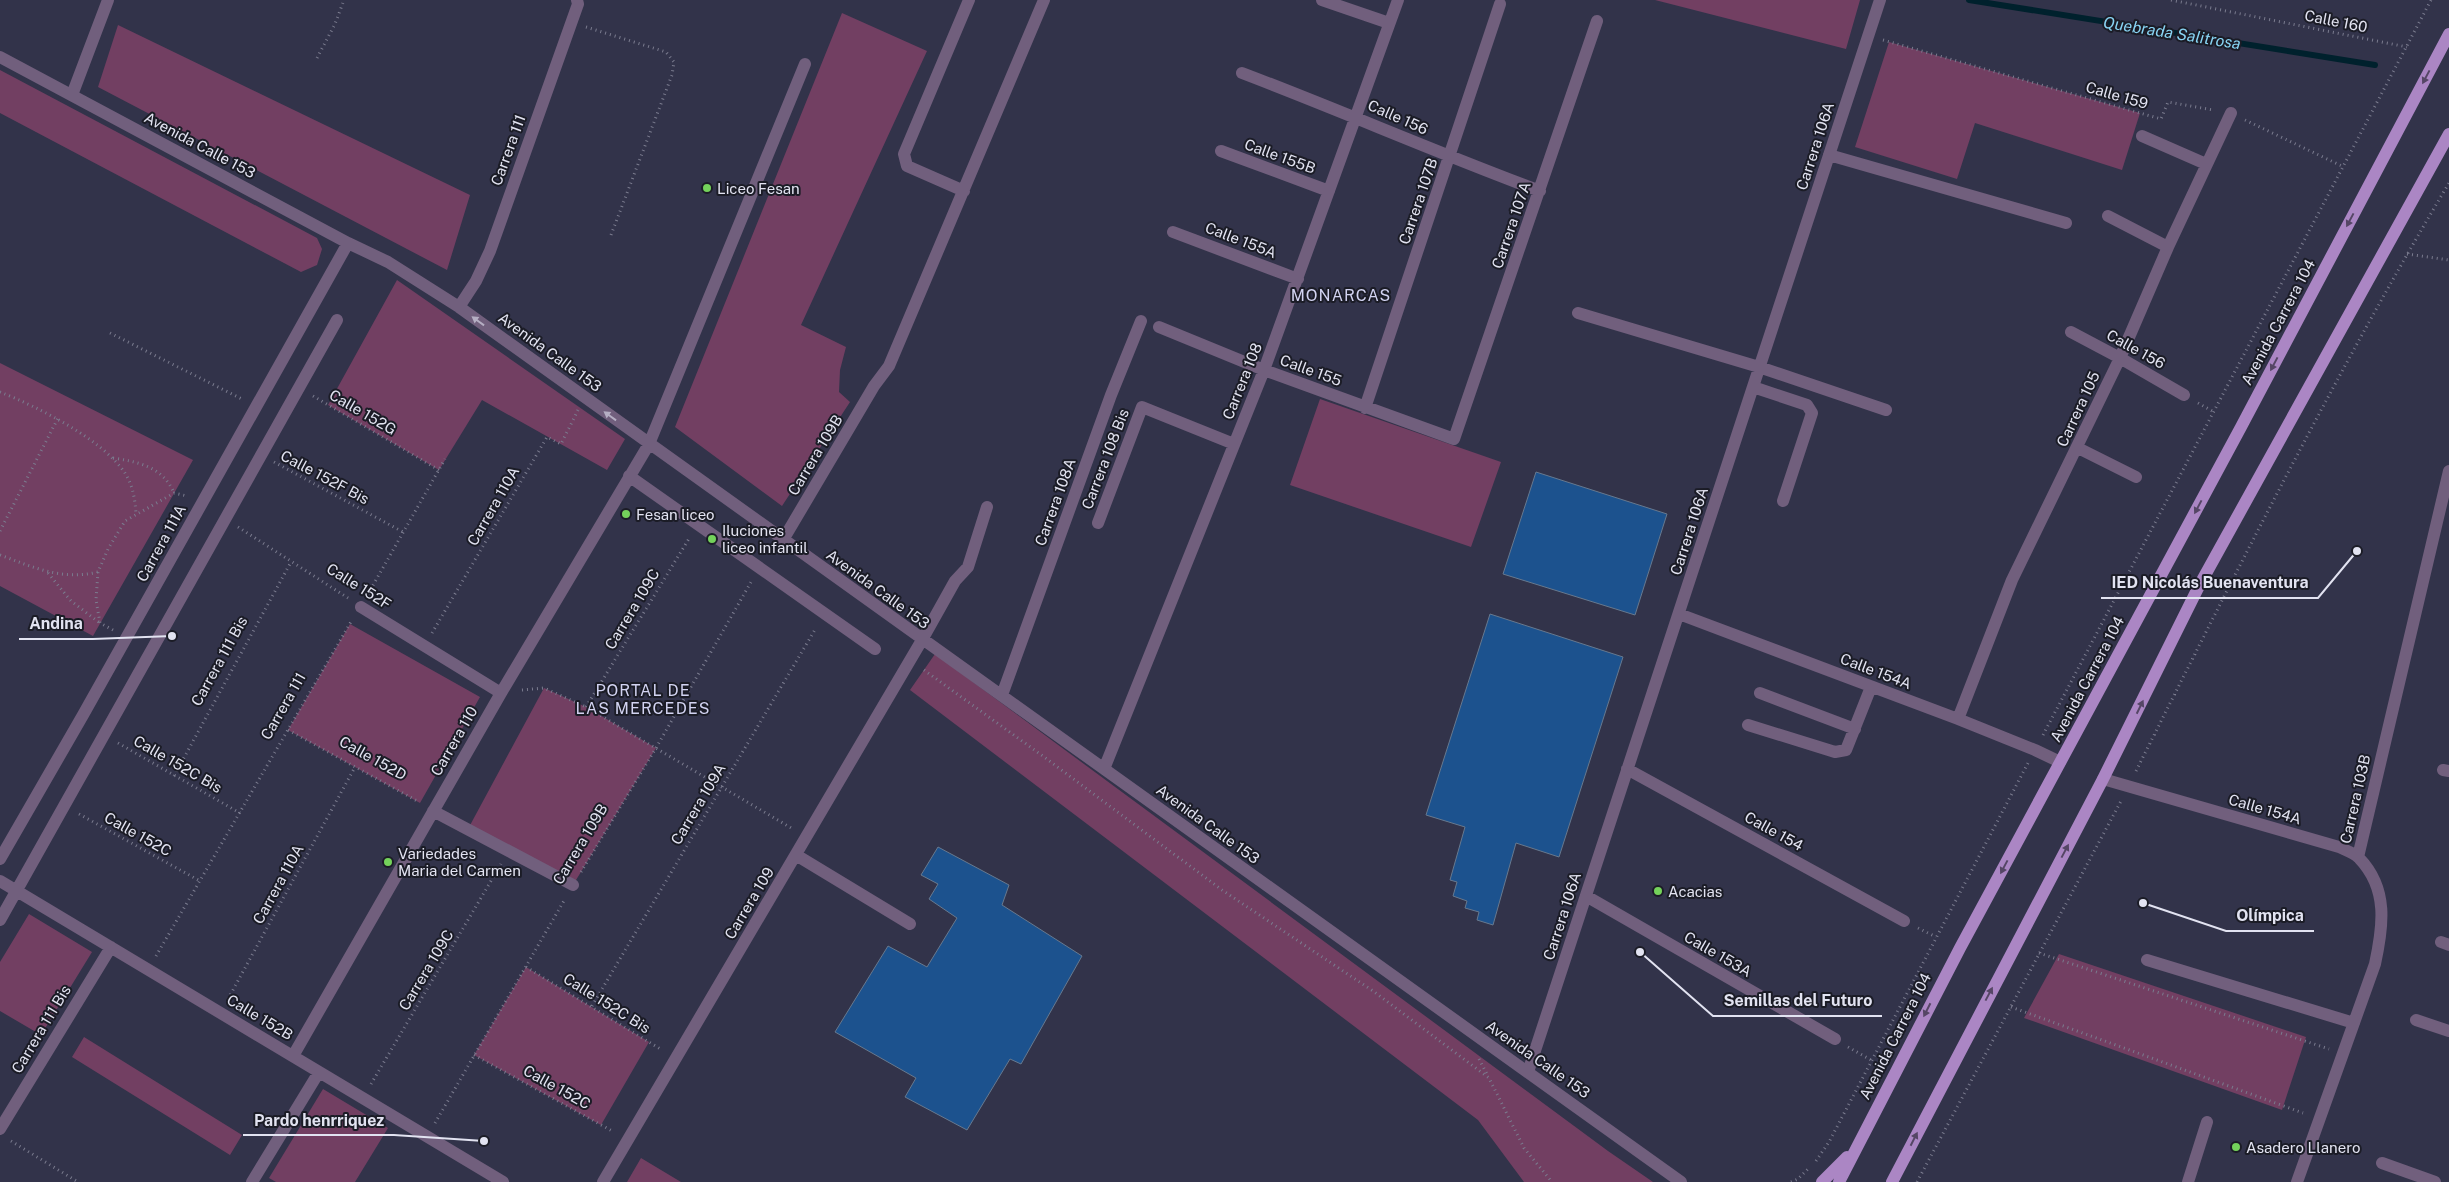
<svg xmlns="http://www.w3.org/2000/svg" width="2449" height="1182" font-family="'Public Sans',sans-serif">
<rect width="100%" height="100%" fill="#32334a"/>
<path fill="#723f62" d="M1655,0H1860L1846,49Z
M842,13L927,51L801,325L846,347L840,370L839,392L850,402L782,506L675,427Z
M118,25L470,195L447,270L98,87Z
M1889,42L2140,113L2122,170L1975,123L1957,179L1855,147Z
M0,70L317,238L322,249L317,265L301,272L0,113Z
M397,280L625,439L607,470L482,400L439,470L328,405Z
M0,363L193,460L93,636L0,586Z
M1320,399L1501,462L1471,547L1290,485Z
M350,624L480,697L420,803L288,730Z
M935,654L1608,1151L1653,1182H1524L1478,1120L910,690Z
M544,688L586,707L656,748L573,885L468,829Z
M29,914L92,952L41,1035L0,1011V962Z
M2059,954L2306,1037L2282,1110L2024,1018Z
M526,967L649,1042L601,1125L474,1055Z
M84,1037L242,1135L230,1155L72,1057Z
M323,1089L388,1128L355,1182H276L269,1178Z
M641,1158L681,1182H627Z"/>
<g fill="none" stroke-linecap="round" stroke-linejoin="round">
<path stroke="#00212d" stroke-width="6" d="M1969,0L2375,65"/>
</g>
<path fill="#1c528e" stroke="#67798f" d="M1536,472L1667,514L1635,615L1503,574Z
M1490,614L1623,657L1559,857L1516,843L1493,925L1477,920L1479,912L1465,908L1467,901L1453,896L1457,882L1450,880L1465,827L1426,815Z
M938,847L1009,885L1002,905L1082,956L1021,1064L1010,1059L967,1130L905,1097L916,1078L835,1032L888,946L927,967L957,918L929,899L938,884L921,875Z"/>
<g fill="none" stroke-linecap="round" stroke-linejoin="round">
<path stroke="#7b7c8f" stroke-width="3" stroke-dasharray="1 4" stroke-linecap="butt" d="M2171,0L2407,47
M586,27L666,52L674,62L672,75L611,235
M1883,40L2161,119L2168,102L2213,110
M317,58L335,24L344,0
M2245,120L2344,167
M2407,254L2449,260
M110,333L242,399
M0,392C38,407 102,439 125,473C133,486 135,499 136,514
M313,396L439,470
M2198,403L2214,412
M113,458C139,462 163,467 174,493
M274,462L403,532
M238,527L348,598
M0,531L58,418
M0,555C33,567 62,581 98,572
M48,573L71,601L100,623
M368,594L445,459
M113,630L100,623L96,600L98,572L108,549L125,521L174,493L187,496
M432,633L547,437L561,444L578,410
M924,670L1040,754L1222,890L1373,991L1489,1078L1524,1148L1552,1182
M522,690L544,688L586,707L793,829
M586,707L690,537
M288,730L419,802
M2043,735L2431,0
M118,743L240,813
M2136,771C2236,572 2335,374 2449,183
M174,776L291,562
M79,814L200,881
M581,872L656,748L751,582
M1918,928L1936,937
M2039,953L2329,1049
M156,956L352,620
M526,967L662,1050
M228,999L355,767
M592,1006L816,628
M2011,1007L2303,1113
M1848,1047L1871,1060
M474,1055L614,1132
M1479,1059L1488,1076
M371,1084L501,864
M435,1123L565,899
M11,1141L78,1182
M1816,1161L1829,1142L2028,763
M1791,1182L1798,1179L1810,1167
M1917,1182L2121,801"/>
<path stroke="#715f7d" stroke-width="12" d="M1322,0L1389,23
M0,57L348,243L388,262L459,307L1681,1182
M1242,73C1342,111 1440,154 1540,191
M72,95L108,0
M2142,136L2206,164
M1221,151L1329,191
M1829,155L2066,223
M964,191L907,166L904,154L969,0
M2108,216L2168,247
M1173,232L1298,279
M459,307L476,281L490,251L578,4L577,0
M1578,313L1759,367L1886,410
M1159,327L1264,370L1454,439L1597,21
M2071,332L2120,358L2184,395
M1753,387L1807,405L1812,413L1783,501
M1365,408L1500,4
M2078,448L2136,477
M629,476L875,649
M1098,523L1142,407L1234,444
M783,540L874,386L889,366L1044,0
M361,607L501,693
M1679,614L1958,719L2035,750L2060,762
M1760,693L1855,729
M1002,695L1111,395L1141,321
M1958,719L2012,580L2120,358L2168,247L2231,113
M1748,725L1835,752L1846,750L1871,687
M1104,769L1264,370L1398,0
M1627,769L1904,921
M2443,770L2449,771
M2103,779L2339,847C2345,850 2354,853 2359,858C2389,889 2383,927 2375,964L2297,1182
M433,811L573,885
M796,855L910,924
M2358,857L2449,471
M0,859L83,715L348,243
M0,881L503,1182
M1586,896L1835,1039
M0,920L337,320
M2441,942L2449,945
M2147,960L2354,1023
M2416,1020L2449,1031
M293,1056L501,693L649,444L805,64
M1528,1072L1880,0
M0,1129L111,947
M2382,1163L2435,1182
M252,1182L319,1072
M603,1182L922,640L955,581L968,567L987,507
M2188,1182L2207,1122"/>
<path stroke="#ab86c4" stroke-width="12" d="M1822,1182L1847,1157
M1839,1182L1960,948L2241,427L2449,34
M1892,1182L2103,779L2199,586L2449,134"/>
</g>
<defs><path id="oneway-solid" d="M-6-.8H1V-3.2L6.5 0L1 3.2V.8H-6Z" transform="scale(1.25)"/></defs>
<g fill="#554665">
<use href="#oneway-solid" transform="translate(2426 77) rotate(118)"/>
<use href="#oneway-solid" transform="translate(2350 220) rotate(118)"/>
<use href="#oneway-solid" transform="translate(2274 364) rotate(118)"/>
<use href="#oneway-solid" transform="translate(2198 507) rotate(118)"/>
<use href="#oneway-solid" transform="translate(2140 707) rotate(-64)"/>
<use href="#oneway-solid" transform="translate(2065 851) rotate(-62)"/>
<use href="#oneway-solid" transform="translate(2004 867) rotate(118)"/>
<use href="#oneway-solid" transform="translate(1989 994) rotate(-62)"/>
<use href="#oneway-solid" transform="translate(1927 1010) rotate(117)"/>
<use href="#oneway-solid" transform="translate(1914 1139) rotate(-63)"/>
</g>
<g fill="#b5aec3">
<use href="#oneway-solid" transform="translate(478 321) rotate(-144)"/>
<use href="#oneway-solid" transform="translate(610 416) rotate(-144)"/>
</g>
<g fill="#74d25b" stroke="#1b1c26" stroke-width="2">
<circle cx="707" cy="188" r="5"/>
<circle cx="626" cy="514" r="5"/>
<circle cx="712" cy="539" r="5"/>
<circle cx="388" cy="862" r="5"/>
<circle cx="1658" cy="891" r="5"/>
<circle cx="2236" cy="1147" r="5"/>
</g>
<g text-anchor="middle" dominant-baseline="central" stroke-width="4" stroke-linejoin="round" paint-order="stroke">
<g font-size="15" fill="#e2e3f1" stroke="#1b1c26">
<text transform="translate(2336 21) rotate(11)">Calle 160</text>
<text transform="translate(2117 95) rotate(16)">Calle 159</text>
<text transform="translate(1398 117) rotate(24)">Calle 156</text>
<text transform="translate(200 145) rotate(28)">Avenida Calle 153</text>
<text transform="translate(1815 146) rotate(-72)">Carrera 106A</text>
<text transform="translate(508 150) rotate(-70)">Carrera 111</text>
<text transform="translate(1280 156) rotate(20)">Calle 155B</text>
<text transform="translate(1418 201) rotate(-71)">Carrera 107B</text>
<text transform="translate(1511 225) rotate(-71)">Carrera 107A</text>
<text transform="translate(1241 240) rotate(21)">Calle 155A</text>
<text transform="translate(2278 322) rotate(-62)">Avenida Carrera 104</text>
<text transform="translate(2136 349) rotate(29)">Calle 156</text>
<text transform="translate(550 352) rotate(36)">Avenida Calle 153</text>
<text transform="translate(1311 370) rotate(20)">Calle 155</text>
<text transform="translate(1242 381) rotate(-68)">Carrera 108</text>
<text transform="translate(2078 409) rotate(-65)">Carrera 105</text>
<text transform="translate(363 412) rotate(30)">Calle 152G</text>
<text transform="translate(815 455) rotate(-59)">Carrera 109B</text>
<text transform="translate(1105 459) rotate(-69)">Carrera 108 Bis</text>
<text transform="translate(325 477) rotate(28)">Calle 152F Bis</text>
<text transform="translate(1055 502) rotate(-70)">Carrera 108A</text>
<text transform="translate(493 506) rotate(-60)">Carrera 110A</text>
<text transform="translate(1689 531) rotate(-72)">Carrera 106A</text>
<text transform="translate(161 543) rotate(-61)">Carrera 111A</text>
<text transform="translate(359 586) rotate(32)">Calle 152F</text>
<text transform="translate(878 589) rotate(36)">Avenida Calle 153</text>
<text transform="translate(632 609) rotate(-59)">Carrera 109C</text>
<text transform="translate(219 661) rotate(-61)">Carrera 111 Bis</text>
<text transform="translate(1876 671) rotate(21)">Calle 154A</text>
<text transform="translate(2087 679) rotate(-62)">Avenida Carrera 104</text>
<text transform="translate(283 706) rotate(-60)">Carrera 111</text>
<text transform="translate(454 741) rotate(-60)">Carrera 110</text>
<text transform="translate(373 758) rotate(29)">Calle 152D</text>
<text transform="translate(178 764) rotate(30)">Calle 152C Bis</text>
<text transform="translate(2355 799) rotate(-77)">Carrera 103B</text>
<text transform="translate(698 804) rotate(-59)">Carrera 109A</text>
<text transform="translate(2265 809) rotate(16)">Calle 154A</text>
<text transform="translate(1208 824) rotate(36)">Avenida Calle 153</text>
<text transform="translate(1774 831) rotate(29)">Calle 154</text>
<text transform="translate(138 834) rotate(29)">Calle 152C</text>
<text transform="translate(580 844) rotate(-59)">Carrera 109B</text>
<text transform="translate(278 884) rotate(-61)">Carrera 110A</text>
<text transform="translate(749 903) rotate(-59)">Carrera 109</text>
<text transform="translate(1562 916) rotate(-72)">Carrera 106A</text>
<text transform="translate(1718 954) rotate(30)">Calle 153A</text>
<text transform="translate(426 970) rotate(-59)">Carrera 109C</text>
<text transform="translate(607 1003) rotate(32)">Calle 152C Bis</text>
<text transform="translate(260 1017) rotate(31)">Calle 152B</text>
<text transform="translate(41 1029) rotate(-59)">Carrera 111 Bis</text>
<text transform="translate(1895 1036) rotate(-63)">Avenida Carrera 104</text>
<text transform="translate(1538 1059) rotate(35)">Avenida Calle 153</text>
<text transform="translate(557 1087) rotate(29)">Calle 152C</text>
</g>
<g font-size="15" fill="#e2e3f1" stroke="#1b1c26" text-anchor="start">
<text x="717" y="188">Liceo Fesan</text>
<text x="636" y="514">Fesan liceo</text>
<text x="722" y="530">Iluciones<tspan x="722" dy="17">liceo infantil</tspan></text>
<text x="398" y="853">Variedades<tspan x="398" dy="17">Maria del Carmen</tspan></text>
<text x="1668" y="891">Acacias</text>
<text x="2246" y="1147">Asadero Llanero</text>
</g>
<g font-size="16" font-style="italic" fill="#88d4f3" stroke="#1b1c26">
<text transform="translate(2172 33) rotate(9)">Quebrada Salitrosa</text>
</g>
<g font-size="16" letter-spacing="1" fill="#d2d3f1" stroke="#1b1c26">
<text x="1341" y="295">MONARCAS</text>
<text x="643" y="690">PORTAL DE<tspan x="643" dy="18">LAS MERCEDES</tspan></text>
</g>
</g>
<path fill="none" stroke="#e2e3f1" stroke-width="2" d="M2357 551L2318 598H2101M172 636L93 639H19M2143 903L2226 931H2314M1640 952L1713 1016H1882M484 1141L394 1135H243"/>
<g fill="#e2e3f1" stroke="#1b1c26" stroke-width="2">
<circle cx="2357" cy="551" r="5"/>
<circle cx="172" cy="636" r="5"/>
<circle cx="2143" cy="903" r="5"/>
<circle cx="1640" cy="952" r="5"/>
<circle cx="484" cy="1141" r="5"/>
</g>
<g font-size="16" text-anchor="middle" font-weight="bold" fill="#e2e3f1" stroke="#1b1c26" stroke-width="4" stroke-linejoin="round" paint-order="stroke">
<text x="2210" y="588">IED Nicolás Buenaventura</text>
<text x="56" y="629">Andina</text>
<text x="2270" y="921">Olímpica</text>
<text x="1798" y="1006">Semillas del Futuro</text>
<text x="319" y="1126">Pardo henrriquez</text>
</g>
</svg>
